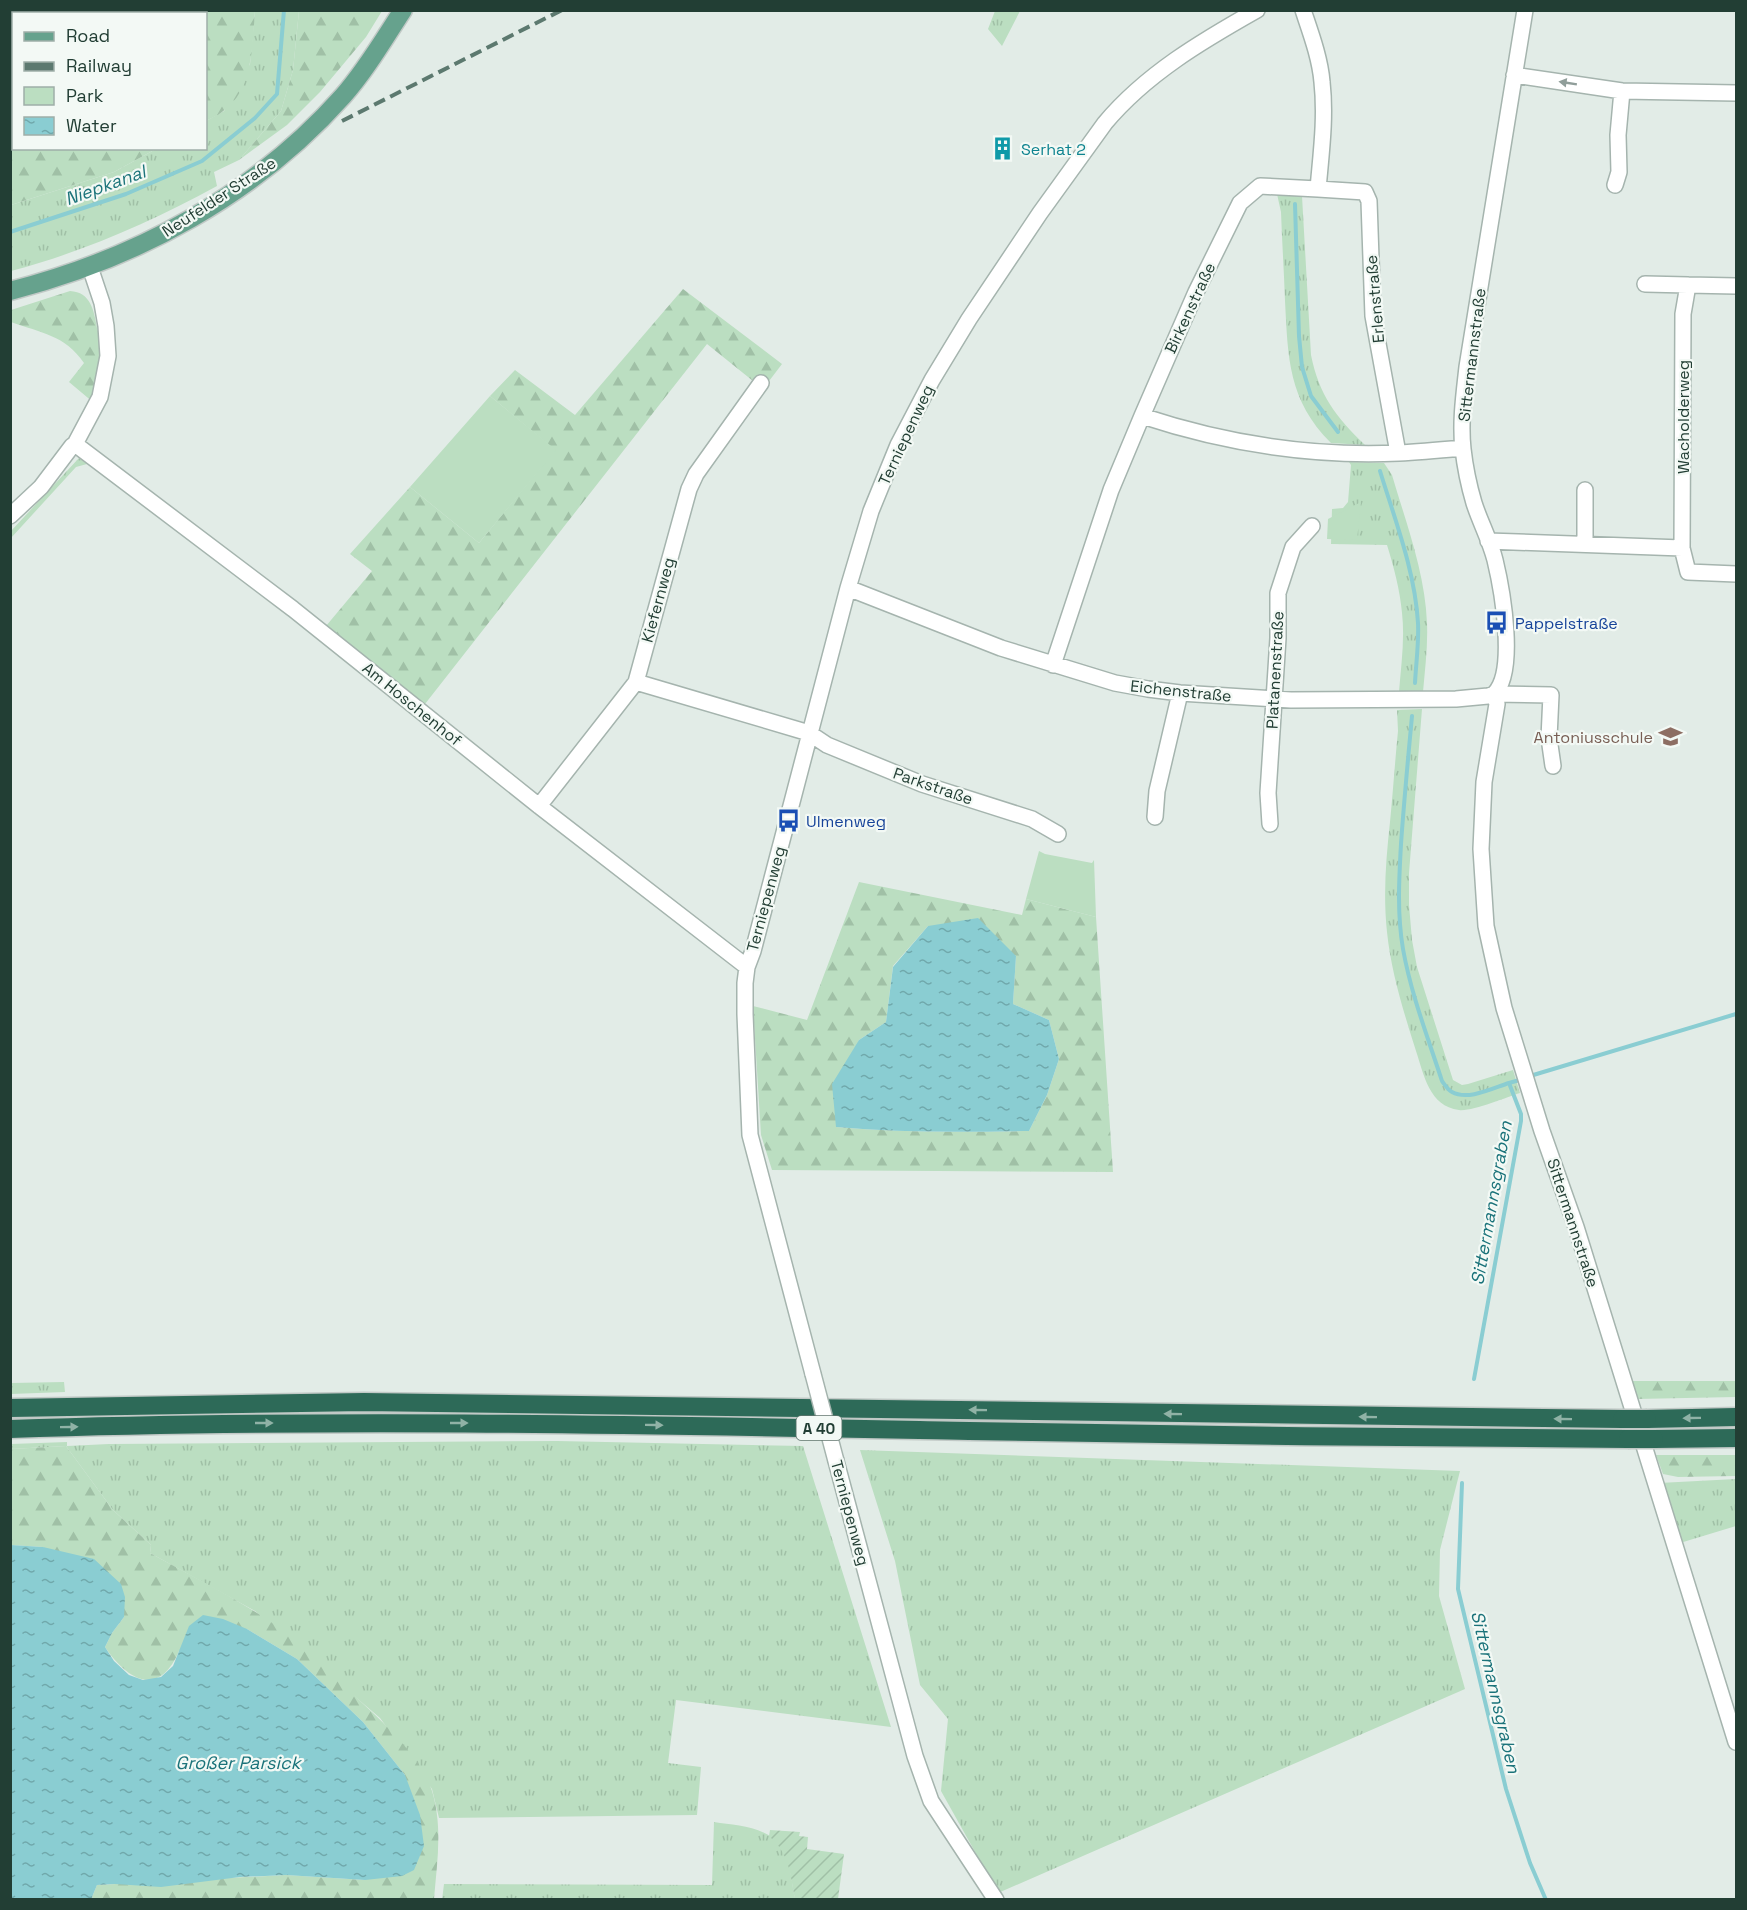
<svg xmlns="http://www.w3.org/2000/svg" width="1747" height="1910" font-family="'Space Grotesk',sans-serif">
<defs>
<pattern id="grass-tufts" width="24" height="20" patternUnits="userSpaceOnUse" patternTransform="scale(1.5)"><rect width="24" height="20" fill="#bbdec1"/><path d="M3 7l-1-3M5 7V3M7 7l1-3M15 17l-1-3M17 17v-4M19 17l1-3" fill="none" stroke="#a0c0a6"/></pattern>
<pattern id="forest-firs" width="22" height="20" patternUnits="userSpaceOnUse" patternTransform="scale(1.5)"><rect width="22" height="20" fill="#bbdec1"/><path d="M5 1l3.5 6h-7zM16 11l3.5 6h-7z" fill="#a0c0a6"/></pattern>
<pattern id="garden-furrows" width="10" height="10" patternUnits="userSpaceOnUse" patternTransform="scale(1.5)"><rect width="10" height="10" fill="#bbdec1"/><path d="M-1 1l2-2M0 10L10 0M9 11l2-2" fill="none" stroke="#a0c0a6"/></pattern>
<pattern id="water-ripples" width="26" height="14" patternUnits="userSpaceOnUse" patternTransform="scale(1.5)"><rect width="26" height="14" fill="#8acdd2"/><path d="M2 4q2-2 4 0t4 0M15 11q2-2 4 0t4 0" fill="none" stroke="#70a8ab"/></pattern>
</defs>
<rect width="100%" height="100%" fill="#e2ece7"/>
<path fill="url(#grass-tufts)" d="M255,11H299L293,70L281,111L239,160L214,172L217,186C151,222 83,252 11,271V205L114,172L156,149L206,148V121L224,111L250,64Z
M995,11H1020L1002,46L988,29Z
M1277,194L1302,196L1311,355C1319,395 1336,417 1365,445L1331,443C1288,400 1288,358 1285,301C1284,271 1282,242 1281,212Z
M79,458L87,464L76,467L11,538V531Z
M1349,462L1384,463L1392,475C1406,523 1425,572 1427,623C1428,646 1425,669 1423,692H1399C1401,666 1405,639 1402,613C1400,590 1394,568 1387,545L1331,544L1332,509L1343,508L1348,502L1351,465Z
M1422,709L1409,873V905L1412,940L1417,967L1453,1080L1462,1085L1468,1084L1513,1070L1520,1093C1507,1097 1471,1112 1459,1110C1429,1106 1424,1075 1416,1051C1404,1013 1391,972 1387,932C1383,894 1386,859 1390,822C1393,792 1395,761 1398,731L1397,710Z
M64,1382L65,1392L11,1394V1383Z
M557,1441L803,1446L891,1727L676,1700L668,1763L701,1767L697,1815L439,1818L432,1789L380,1718L255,1611L150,1553L151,1545L113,1510L66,1446L11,1449V1444L67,1442V1446L109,1444Z
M860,1450L1460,1471L1440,1550L1439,1596L1465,1689L998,1893L941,1791L948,1719L920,1685L895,1561Z
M1736,1479V1526L1680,1543L1659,1483Z
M714,1822C739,1826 772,1826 785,1853C791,1866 792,1885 795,1899L442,1900L444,1884L712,1885Z"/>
<path fill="url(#forest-firs)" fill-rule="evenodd" d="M133,11H255C252,45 254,90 222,112C217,116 211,118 206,121V14L130,13Z
M299,11H382L366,37L320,92L287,125L239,160L281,111L293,70Z
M13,104L14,148L156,149L114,172L11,205L10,106Z
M683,289L782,364L763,389L707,344L425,704L326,626L372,571L350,554L410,487L479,543L555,450L490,396L515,370L575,415Z
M70,291C91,292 94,311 97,328C99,334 101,341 101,347C103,363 97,386 94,403L69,382L84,363C65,335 41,333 11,322V310Z
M859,882L1022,915L1026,899L1096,917L1113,1172L772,1170L761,1135L753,1006L807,1020ZM928,926L1016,956L1013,1004L1049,1020L1059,1059L1047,1095L1029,1131C964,1132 900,1133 836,1127L859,1040L886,1022L893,966Z
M1630,1381H1736V1397L1636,1399Z
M66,1446L113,1510L151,1545L150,1553C206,1584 265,1612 313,1654C329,1668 343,1685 358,1699C383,1722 422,1758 432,1791C443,1827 437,1863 434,1899H93L92,1897L97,1885L286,1875L365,1880L405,1775L363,1722L297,1659L247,1629L179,1651C159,1698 128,1681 105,1647L112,1633L124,1617L43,1547L11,1545V1449Z
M1656,1455H1736V1476L1678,1477L1663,1474Z"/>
<path fill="#bbdec1" d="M490,396L556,450L479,543L410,487Z
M1361,502L1357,540L1327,539L1328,519Z
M1039,851L1045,854L1092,863L1094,860L1096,917L1026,899Z"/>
<path fill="url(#garden-furrows)" d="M770,1830L800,1832L799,1836L808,1837L807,1849L844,1854L838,1899H795C790,1874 790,1854 769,1836Z"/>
<path fill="url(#water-ripples)" d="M11,10H133V11L130,14H14V103L11,106Z
M978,918L1016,956L1013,1004L1049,1020L1059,1059L1047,1095L1029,1131C964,1132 900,1133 836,1127L832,1084L859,1040L886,1022L893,967L928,926Z
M11,1545L43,1547L94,1559L121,1584L125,1597L124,1617L112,1633L105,1647L114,1661L129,1675L143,1680L161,1677L173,1666L189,1626L203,1615L223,1619L247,1629L297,1659L363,1722L405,1775L420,1815L424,1846L414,1870L402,1876L365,1880L286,1875L240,1877L161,1887L115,1884L97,1885L92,1897L93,1899H11Z"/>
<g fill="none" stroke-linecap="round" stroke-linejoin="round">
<path stroke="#8acdd2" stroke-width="4" d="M1295,204L1299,336L1302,367L1311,396L1338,432
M10,232L126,194L202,161L255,118L277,94L284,10
M1380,471C1395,520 1415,571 1418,623C1419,643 1416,663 1415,683
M1412,716C1408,759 1404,801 1401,844C1399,879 1397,914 1403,949C1411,994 1428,1038 1442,1081C1445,1085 1448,1090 1452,1092C1468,1101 1493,1088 1509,1083L1521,1114V1121L1474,1379
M1530,1076L1736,1014
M1509,1083L1523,1079
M1462,1483L1458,1589L1506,1789L1530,1863L1546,1900"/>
<defs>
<path id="minor" d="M1514,75L1622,91L1736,93
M1615,185L1619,172L1618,135L1622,91
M1318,189L1365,192L1369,201L1373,316L1398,453
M1645,284L1688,285
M1142,416C1224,443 1312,457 1399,453C1420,452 1441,450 1462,448
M75,444L293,609L539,806L747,967
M10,516L41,487L72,446L75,444L100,397L108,356L106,326L102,303L90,267
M1488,541L1682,548L1688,572L1736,574
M1585,544V490
M1682,548L1683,314L1688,285L1736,286
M848,588L1001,648L1115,683L1148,689L1180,693L1291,700L1456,699L1488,696L1494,694L1551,695L1549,738L1553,766
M1053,665L1111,490L1142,416L1196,292L1240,203L1260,186L1318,189C1321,154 1326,118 1322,82C1320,58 1311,34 1303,10
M636,682L809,733L827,745L922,784L1032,819L1058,834
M1494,694L1497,704L1484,782L1481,849L1486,926L1504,1008L1542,1131L1576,1227L1736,1742
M1494,694C1517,672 1502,589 1495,560C1490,540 1480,522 1474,503C1469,486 1465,467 1463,449C1460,422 1464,394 1467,367L1525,10
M539,806L636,682L689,489L696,474L761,383
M1155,817L1157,791L1180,693
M1270,824L1268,793L1278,638V593L1293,547L1312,526
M813,1374L750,1135L745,1014V983L747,967L753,951L848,588L871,511L898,445L932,380L969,319L1040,213L1105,123C1146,74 1202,41 1257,10
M836,1461L915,1756L931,1801L996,1900"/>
<path id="major" d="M10,291C138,258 255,195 343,96C366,70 384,39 403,10"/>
<path id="highway" d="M10,1408L364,1402L1622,1419
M1647,1419L1736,1417
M10,1429C330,1418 650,1425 969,1431C1189,1435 1408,1438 1628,1439
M1654,1439L1736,1438"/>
</defs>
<use href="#minor" stroke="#a5b4ae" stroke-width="18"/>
<use href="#major" stroke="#c1c9c6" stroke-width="21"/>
<use href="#highway" stroke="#c1c9c6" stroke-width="21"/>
<use href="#minor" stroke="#fff" stroke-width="15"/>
<use href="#major" stroke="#66a28d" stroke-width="18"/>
<use href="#highway" stroke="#2d6a58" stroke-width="18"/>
<path stroke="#5c796f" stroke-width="4" stroke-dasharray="12 6" stroke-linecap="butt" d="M342,121L562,10"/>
<defs>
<path id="minor-bridge" d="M813,1374L836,1461"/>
<path id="highway-bridge" d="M1622,1419H1647
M1628,1439H1654"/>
</defs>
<use href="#minor-bridge" stroke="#a5b4ae" stroke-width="18" stroke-linecap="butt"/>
<use href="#highway-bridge" stroke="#c1c9c6" stroke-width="21" stroke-linecap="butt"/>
<use href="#minor-bridge" stroke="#fff" stroke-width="15"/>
<use href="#highway-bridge" stroke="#2d6a58" stroke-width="18"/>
</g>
<defs><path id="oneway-solid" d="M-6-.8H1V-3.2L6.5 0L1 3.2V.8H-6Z" transform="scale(1.5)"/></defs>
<use fill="#909e9a" href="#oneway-solid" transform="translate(1568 83) rotate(-171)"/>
<g fill="#90b2a6">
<use href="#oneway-solid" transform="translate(978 1410) rotate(-179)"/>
<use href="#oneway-solid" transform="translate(1173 1414) rotate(-179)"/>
<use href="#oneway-solid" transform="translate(1368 1417) rotate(-179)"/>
<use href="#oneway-solid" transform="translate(1692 1418) rotate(179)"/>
<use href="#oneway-solid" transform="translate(1563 1419) rotate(-179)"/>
<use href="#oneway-solid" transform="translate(264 1423)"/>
<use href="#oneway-solid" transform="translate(459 1423)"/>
<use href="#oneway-solid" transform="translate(654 1425) rotate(1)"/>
<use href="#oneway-solid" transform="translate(69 1427) rotate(-1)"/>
</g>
<defs>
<symbol id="building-bare" viewBox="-9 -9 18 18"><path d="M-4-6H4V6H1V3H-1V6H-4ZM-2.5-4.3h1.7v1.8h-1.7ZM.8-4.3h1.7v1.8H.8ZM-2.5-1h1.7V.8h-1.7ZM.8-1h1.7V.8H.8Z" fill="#0f9aa8" stroke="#f3f9f5" stroke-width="2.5" paint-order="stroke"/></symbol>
<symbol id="bus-bare" viewBox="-9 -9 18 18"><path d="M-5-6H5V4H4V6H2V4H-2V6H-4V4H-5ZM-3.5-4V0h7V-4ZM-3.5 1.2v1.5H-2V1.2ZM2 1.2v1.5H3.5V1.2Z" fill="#1a4fb4" stroke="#f3f9f5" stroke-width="2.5" paint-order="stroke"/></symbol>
<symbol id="school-bare" viewBox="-9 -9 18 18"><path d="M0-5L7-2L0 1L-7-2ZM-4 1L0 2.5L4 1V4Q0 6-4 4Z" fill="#8d6e63" stroke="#f3f9f5" stroke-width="2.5" paint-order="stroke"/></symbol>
</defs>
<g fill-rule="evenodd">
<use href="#building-bare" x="986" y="132" width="33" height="33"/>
<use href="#bus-bare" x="1480" y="606" width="33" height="33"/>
<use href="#school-bare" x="1654" y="720" width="33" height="33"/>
<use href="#bus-bare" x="772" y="804" width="33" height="33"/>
</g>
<g text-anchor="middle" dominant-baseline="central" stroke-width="4.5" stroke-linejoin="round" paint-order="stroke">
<rect fill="#f3f9f5" stroke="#61766e" stroke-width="1.5" x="796.5" y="1416" width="45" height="24" rx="4.5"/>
<g font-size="15" font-weight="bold" fill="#223e34">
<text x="819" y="1428">A 40</text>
</g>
<g font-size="16" fill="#0d838f" stroke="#f3f9f5" text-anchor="start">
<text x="1021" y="149">Serhat 2</text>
</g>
<g font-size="16" fill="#223e34" stroke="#f3f9f5">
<text transform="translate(219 197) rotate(-33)">Neufelder Straße</text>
<text transform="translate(1375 299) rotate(-95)">Erlenstraße</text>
<text transform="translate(1190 308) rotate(-65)">Birkenstraße</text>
<text transform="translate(1472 355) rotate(-83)">Sittermannstraße</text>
<text transform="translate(1683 417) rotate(-90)">Wacholderweg</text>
<text transform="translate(906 435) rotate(-65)">Terniepenweg</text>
<text transform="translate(658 600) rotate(-75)">Kiefernweg</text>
<text transform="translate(1275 670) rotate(-87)">Platanenstraße</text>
<text transform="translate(1181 691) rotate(6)">Eichenstraße</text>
<text transform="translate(412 704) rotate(39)">Am Hoschenhof</text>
<text transform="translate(933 786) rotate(19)">Parkstraße</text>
<text transform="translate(766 899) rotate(-75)">Terniepenweg</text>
<text transform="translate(1573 1223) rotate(72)">Sittermannstraße</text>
<text transform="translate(850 1513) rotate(75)">Terniepenweg</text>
</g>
<g font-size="16" fill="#164399" stroke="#f3f9f5" text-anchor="start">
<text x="1515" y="623">Pappelstraße</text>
<text x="806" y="821">Ulmenweg</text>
</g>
<g font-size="16" fill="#785e54" stroke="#f3f9f5" text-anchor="end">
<text x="1653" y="737">Antoniusschule</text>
</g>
<g font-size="18" font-style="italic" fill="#1b737a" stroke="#f3f9f5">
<text transform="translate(105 185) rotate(-20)">Niepkanal</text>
<text transform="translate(1491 1203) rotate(-80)">Sittermannsgraben</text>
<text transform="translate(1496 1692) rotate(77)">Sittermannsgraben</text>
<text x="238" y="1762">Großer Parsick</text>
</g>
</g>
<rect width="1747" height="1910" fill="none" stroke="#223e34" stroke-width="24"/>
<rect x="12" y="12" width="195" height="138" fill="#f3f9f5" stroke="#9faea8" stroke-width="1.5"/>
<rect x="24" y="32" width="30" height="9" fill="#66a28d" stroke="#9faea8" stroke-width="1.5"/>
<text x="66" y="42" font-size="18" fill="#223e34">Road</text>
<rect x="24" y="62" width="30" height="9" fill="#5c796f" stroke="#9faea8" stroke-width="1.5"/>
<text x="66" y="72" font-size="18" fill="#223e34">Railway</text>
<rect x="24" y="87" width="30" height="18" fill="#bbdec1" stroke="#9faea8" stroke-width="1.5"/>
<text x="66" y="102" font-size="18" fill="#223e34">Park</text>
<rect x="24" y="117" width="30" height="18" fill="url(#water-ripples)" stroke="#9faea8" stroke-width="1.5"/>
<text x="66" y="132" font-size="18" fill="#223e34">Water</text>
</svg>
